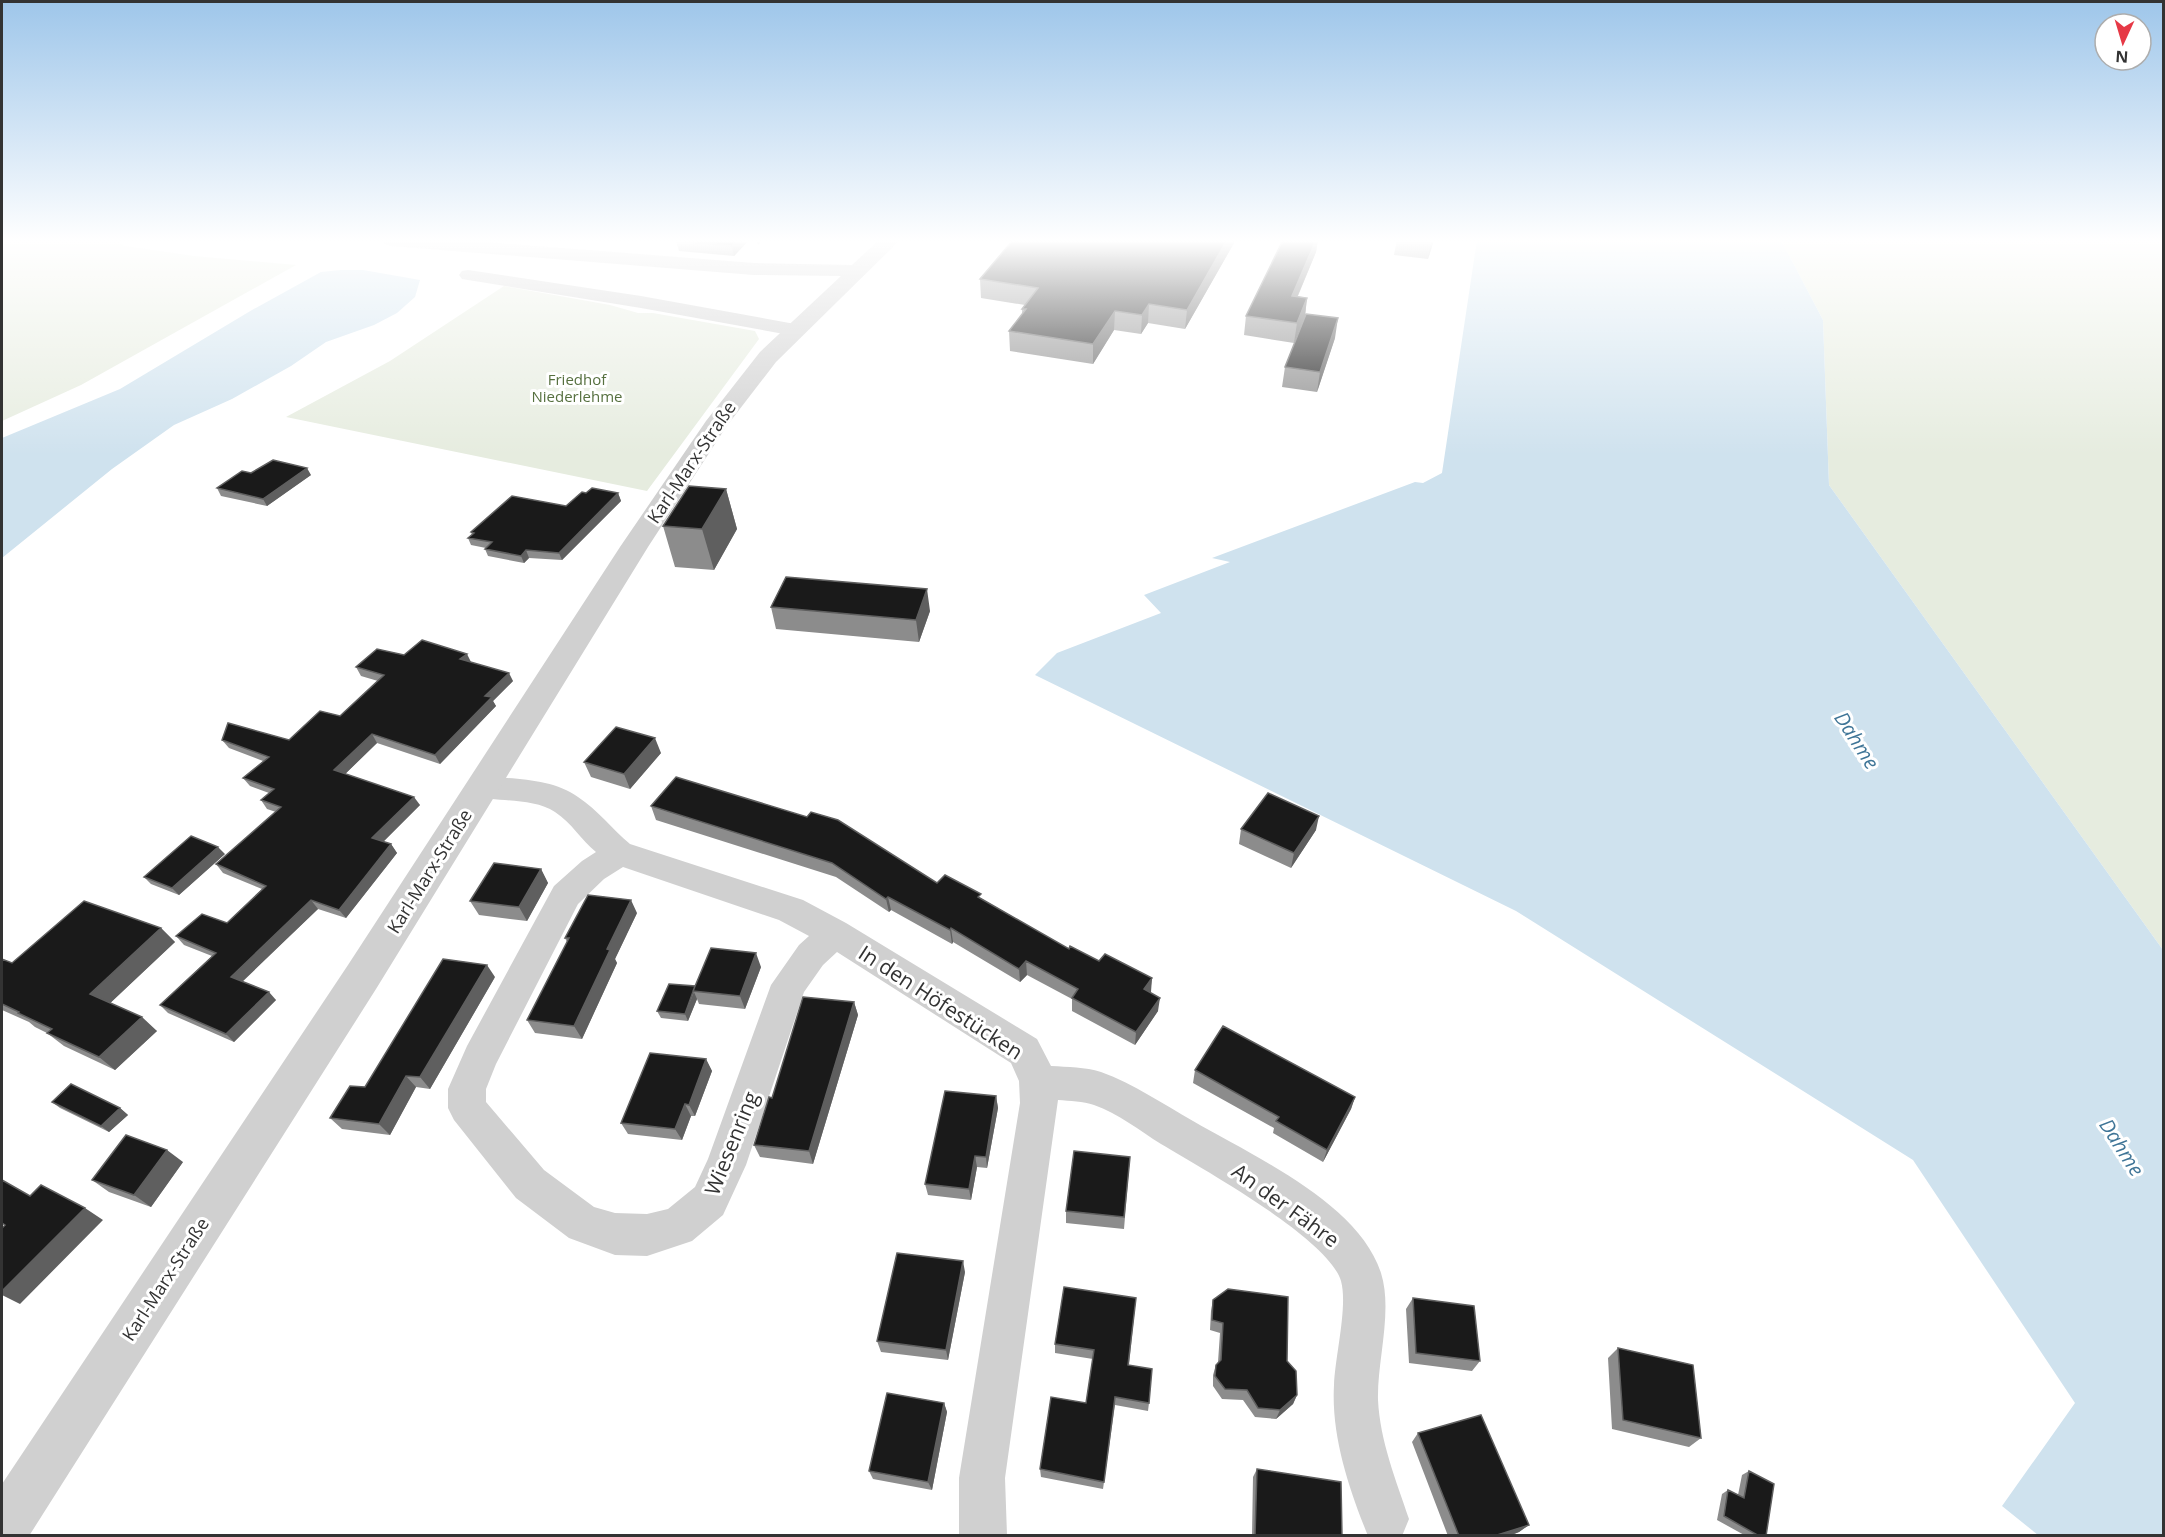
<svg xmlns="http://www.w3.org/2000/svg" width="2165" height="1537" font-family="'Open Sans',sans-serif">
<rect width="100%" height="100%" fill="#fff"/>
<path fill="#e6ecdf" d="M2,240H116L125,246L194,256L296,265L81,385L2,421Z
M1781,240H2163V950L1829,485L1823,320Z
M504,286L610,305L638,313H653L755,331L759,339L647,491L286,417L390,361Z"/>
<path fill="#cfe2ee" d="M1477,240H1781L1823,320L1829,485L2163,950V1535H2038L2002,1506L2075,1403L1913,1160L1516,911L1035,675L1057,653L1161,613L1144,595L1230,562L1212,558L1415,482L1423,483L1442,473Z
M341,270H363L420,280L415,297L397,313L374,325L326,342L291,366L232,399L174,425L112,469L2,558V438L120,389L252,310L321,272Z"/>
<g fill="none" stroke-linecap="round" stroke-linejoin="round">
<path fill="#d0d0d0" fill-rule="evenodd" d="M468,270L641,296L795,324L802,326L805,330L802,334L795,336L641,308L462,279L459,275L462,271Z
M482,776C513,779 552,778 578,797C598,810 612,829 630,844L803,900L846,923L1037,1039L1051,1066C1068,1067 1085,1067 1101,1072C1134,1084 1163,1104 1193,1121C1253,1156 1359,1203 1381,1273C1393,1311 1377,1361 1378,1400C1380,1441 1396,1480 1409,1519L1402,1536H1368C1349,1489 1331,1436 1334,1385C1335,1357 1348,1306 1341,1281C1328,1238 1201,1168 1161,1144C1140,1131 1118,1113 1094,1105C1083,1101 1070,1101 1058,1100L1005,1478L1007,1535L959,1536V1478L1020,1103L1019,1081L1011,1063L837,952L823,965L804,992L746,1165L723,1215L692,1241L647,1256L615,1255L569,1238L516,1198L454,1120L448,1108V1089L467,1046L554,886L582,861L596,852C581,840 572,823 555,812C532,797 497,803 471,795L467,787L471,779ZM623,867L779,920L809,936L799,945L771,985L708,1159L695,1187L668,1209L647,1214L615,1213L594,1207L544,1170L486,1102V1089L496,1064L578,904L604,879Z"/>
<path fill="#d0d0d0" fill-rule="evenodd" d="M382,240H461L754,263L852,265L879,240H900L776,362L726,427L648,547L376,989L29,1536H2V1484L348,965L620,547L706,421L760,352L841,276L754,275L391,246L384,244Z"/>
</g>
<path fill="#8c8c8c" d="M677,240H749L734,256L679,251L676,241Z
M1283,240H1318L1316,252L1298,296L1307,298L1305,316L1294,343L1244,335L1246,316Z
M1397,240H1434L1428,259L1394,255Z
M1234,243L1185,329L1148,323L1141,334L1114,330L1093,364L1010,351L1009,331L1022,314V309L1025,305L981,298L980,279Z
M1335,338L1317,392L1282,387L1285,367Z
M251,473L311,475L267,506L221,496L217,488Z
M726,489L737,529L714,570L675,567L663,526Z
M586,493H618L621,501L562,560L529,558L524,563L488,556L485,549L486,548L471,545L468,538L472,535L471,532L566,506Z
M771,607L930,611L919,642L776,629Z
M404,655L471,662L513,681L493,701L496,706L440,764L377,743L345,774L420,805L383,842L391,844L397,853L346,918L318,909L242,981L276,1000L234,1042L168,1013L160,1005L212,956L184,945L176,936L227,923L262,889L223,873L216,864L276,812L267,809L261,800L269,793L250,786L243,778L263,761L229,748L222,740H289L340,716L378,681L361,676L356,667Z
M661,753L630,789L591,777L584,762Z
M651,806L937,883L982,899L1069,949L1099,961L1152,978L1150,993L1158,1011L1135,1045L1072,1011V999L1027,975L1020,982L953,942L952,944L891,910L889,912L836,877L656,820Z
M1241,829L1316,830L1291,868L1239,844Z
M225,854L179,895L151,884L144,877Z
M541,869L548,883L527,921L479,915L470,901Z
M637,913L615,959L617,963L582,1039L535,1033L527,1020L567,942L565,938Z
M161,928L175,942L110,1003L157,1031L115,1070L64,1046L47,1033L35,1027L29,1022L2,1010V959L12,963Z
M761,967L745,1009L699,1004L697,999L688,1021L661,1018L657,1011L695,986Z
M495,977L430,1089L416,1087L390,1135L342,1129L330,1118L365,1087Z
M854,1002L858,1015L813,1164L760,1157L754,1145L772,1098Z
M706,1059L712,1071L695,1116H691L682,1140L628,1134L621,1123Z
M1195,1070L1355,1097L1351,1109L1323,1162L1273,1133L1274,1128L1193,1083Z
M996,1096L998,1108L987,1168L977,1167L971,1200L928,1195L925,1184Z
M52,1102L120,1108L128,1115L109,1132L60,1108Z
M1130,1157L1124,1229L1066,1223V1211Z
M183,1162L151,1207L109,1192L92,1180Z
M965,1272L948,1360L881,1352L877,1341Z
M1136,1298L1129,1365L1149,1403L1148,1411L1115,1405L1103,1489L1041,1477L1040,1469L1086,1403L1093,1359L1055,1353V1344Z
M1413,1298L1480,1361L1472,1371L1409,1363L1406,1309Z
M1213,1300L1297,1395L1293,1404L1276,1419L1255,1417L1243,1400L1222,1399L1213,1386V1375L1216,1365L1218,1362L1220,1333L1210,1330L1211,1311Z
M1618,1348L1701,1438L1689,1447L1612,1429L1608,1358Z
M944,1403L947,1412L932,1490L873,1479L869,1471Z
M1418,1433L1529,1525L1519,1532L1509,1536H1448L1412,1442Z
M1257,1469L1342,1536H1252L1253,1477Z
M1749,1471L1766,1536H1746L1717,1520L1722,1494L1728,1490L1738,1495L1742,1475Z"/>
<path fill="#5f5f5f" d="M738,240H749L734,256L732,246Z
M757,240H762L758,245Z
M1227,240H1234V243L1185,329L1187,310Z
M1316,240H1318L1316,252L1290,314L1292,296Z
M1432,240H1434L1428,259Z
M1307,298L1305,316L1294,343L1297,323Z
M1149,304L1148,323L1141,334L1142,315Z
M1115,311L1114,330L1093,364V344Z
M1338,318L1335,338L1317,392L1320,372Z
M307,468L311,475L267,506L263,499Z
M726,489L737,529L714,570L702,529Z
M618,493L621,501L562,560L559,553Z
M526,550L529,558L524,563L521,556Z
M927,589L930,611L919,642L916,620Z
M467,654L471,662L460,659Z
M509,673L513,681L493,701L496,706L440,764L435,755L485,696Z
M372,734L377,743L340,779L334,770Z
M655,738L661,753L630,789L624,774Z
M414,797L420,805L378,847L372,838Z
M1319,816L1316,830L1291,868L1294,853Z
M391,844L397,853L346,918L339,910Z
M218,847L225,854L179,895L172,888Z
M541,869L548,883L527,921L519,907Z
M888,897L891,910L889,912L886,899Z
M311,900L318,909L239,985L231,977Z
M631,900L637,913L615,959L617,963L582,1039L574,1026L607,949Z
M161,928L175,942L105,1008L90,994Z
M951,928L953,942L952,944L950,930Z
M756,953L761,967L745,1009L740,996Z
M1026,961L1027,975L1020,982L1019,969Z
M487,965L495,977L430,1089L420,1077Z
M1152,978L1151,992L1143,1003L1144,989Z
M269,992L276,1000L234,1042L226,1034Z
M694,992L697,999L688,1021L685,1014Z
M1160,998L1158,1011L1135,1045L1136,1032Z
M854,1002L858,1015L813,1164L809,1151Z
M142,1017L157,1031L115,1070L99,1057Z
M706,1059L712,1071L695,1116L689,1105Z
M406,1076L416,1087L390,1135L379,1124Z
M996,1096L998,1108L987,1168L986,1157Z
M1355,1097L1351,1109L1323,1162L1327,1150Z
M685,1104L691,1116L682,1140L675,1129Z
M120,1108L128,1115L109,1132L101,1126Z
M167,1150L183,1162L151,1207L134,1195Z
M975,1156L977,1167L971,1200L969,1189Z
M85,1208L103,1220L20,1304L2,1295V1291Z
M963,1261L965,1272L948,1360L946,1350Z
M1297,1395L1293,1404L1276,1419L1280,1410Z
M944,1403L947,1412L932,1490L928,1482Z
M1529,1525L1519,1532L1509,1536H1494Z"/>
<path fill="#1a1a1a" stroke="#5f5f5f" stroke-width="1.5" d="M677,240H738L732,246L676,241Z
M1013,240H1227L1187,310L1149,304L1142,315L1115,311L1093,344L1009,331L1026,309H1022L1038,288L980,279Z
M1283,240H1316L1292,296L1307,298L1297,323L1246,316Z
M1306,314L1338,318L1320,372L1285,367Z
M273,460L307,468L263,499L217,488L242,471L251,473Z
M689,486L726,489L702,529L663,526Z
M592,488L618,493L559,553L526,550L521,556L485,549L492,542L468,538L474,533L471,532L512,496L566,506L582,492L586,493Z
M786,577L927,589L916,620L771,607Z
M422,640L467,654L460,659L509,673L485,696L492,697L435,755L372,734L334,770L414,797L372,838L391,844L339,910L311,900L231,977L269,992L226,1034L160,1005L216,953L176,936L202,914L227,923L266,886L216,864L281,807L261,800L274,789L243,778L269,757L222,740L228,723L289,740L320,711L340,716L384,675L356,667L377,649L404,655Z
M616,727L655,738L624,774L584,762Z
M676,777L807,817L811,812L838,820L937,883L945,875L981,894L978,897L1069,949L1070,946L1099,961L1105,954L1152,978L1144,989L1160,998L1136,1032L1072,998L1078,989L1026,961L1019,969L951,928L950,930L888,897L886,899L832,863L651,806Z
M1268,793L1319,816L1294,853L1241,829Z
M191,836L218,847L172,888L144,877Z
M494,863L541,869L519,907L470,901Z
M588,895L631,900L607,949L610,950L574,1026L527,1020L569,938H565Z
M84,901L161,928L90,994L142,1017L99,1057L47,1033L52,1029L18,1013L19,1012L2,1004V959L12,963Z
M711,948L756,953L740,996L693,991Z
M443,959L487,965L420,1077L406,1076L379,1124L330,1118L350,1086L365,1087Z
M669,984L695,986L685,1014L657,1011Z
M803,997L854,1002L809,1151L754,1145L769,1097L772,1098Z
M1223,1026L1355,1097L1327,1150L1276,1121L1279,1117L1195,1070Z
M650,1053L706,1059L689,1105L685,1104L675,1129L621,1123Z
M71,1084L120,1108L101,1126L52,1102Z
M945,1091L996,1096L986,1157L975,1156L969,1189L925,1184Z
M126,1135L167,1150L134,1195L92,1180Z
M1074,1151L1130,1157L1124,1217L1066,1211Z
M2,1180L30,1196L41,1185L85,1208L2,1291V1228L5,1225L2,1223Z
M897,1253L963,1261L946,1350L877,1341Z
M1064,1287L1136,1298L1128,1365L1152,1369L1149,1403L1115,1397L1104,1482L1040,1469L1051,1397L1086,1403L1094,1350L1055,1344Z
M1228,1289L1288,1297L1287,1361L1296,1371L1297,1395L1280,1410L1258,1408L1247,1390L1225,1389L1215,1376L1216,1365L1221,1360L1223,1323L1212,1320L1213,1300Z
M1413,1298L1474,1306L1480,1361L1416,1353Z
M1618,1348L1693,1365L1701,1438L1623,1420Z
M887,1393L944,1403L928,1482L869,1471Z
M1481,1415L1529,1525L1494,1536H1459L1418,1433Z
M1257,1469L1341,1482L1342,1536H1255Z
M1749,1471L1774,1484L1766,1536H1759L1724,1516L1728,1490L1744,1498Z"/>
<linearGradient id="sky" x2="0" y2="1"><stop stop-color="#9ec6ea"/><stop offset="0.53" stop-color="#fff"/><stop offset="1" stop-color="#fff" stop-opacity="0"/></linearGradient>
<rect width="2165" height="455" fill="url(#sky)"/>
<g text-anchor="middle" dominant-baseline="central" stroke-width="6" stroke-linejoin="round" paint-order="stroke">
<g font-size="15" fill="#56703f" stroke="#fff">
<text x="577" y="379">Friedhof<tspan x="577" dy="17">Niederlehme</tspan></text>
</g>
<g font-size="18" fill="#333" stroke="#fff">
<text transform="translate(691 462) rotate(-56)">Karl-Marx-Straße</text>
<text transform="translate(429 871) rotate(-58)">Karl-Marx-Straße</text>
<text transform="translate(165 1279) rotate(-57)">Karl-Marx-Straße</text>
</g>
<g font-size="20" font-style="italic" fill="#3f7597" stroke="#fff">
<text transform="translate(1857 740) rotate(57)">Dahme</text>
<text transform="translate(2122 1147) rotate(57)">Dahme</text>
</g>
<g font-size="21" fill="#333" stroke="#fff">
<text transform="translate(941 1002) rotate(33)">In den Höfestücken</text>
<text transform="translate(731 1143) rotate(-68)">Wiesenring</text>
<text transform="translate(1286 1205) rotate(36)">An der Fähre</text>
</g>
</g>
<rect width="2165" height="1537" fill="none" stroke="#333333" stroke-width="6"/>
<g transform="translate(2123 42) rotate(184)"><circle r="28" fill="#ffffff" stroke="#adadad" stroke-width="1.5"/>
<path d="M0-4.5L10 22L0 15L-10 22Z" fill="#e63946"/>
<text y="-9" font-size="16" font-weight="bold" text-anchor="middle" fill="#333333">N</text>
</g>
</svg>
